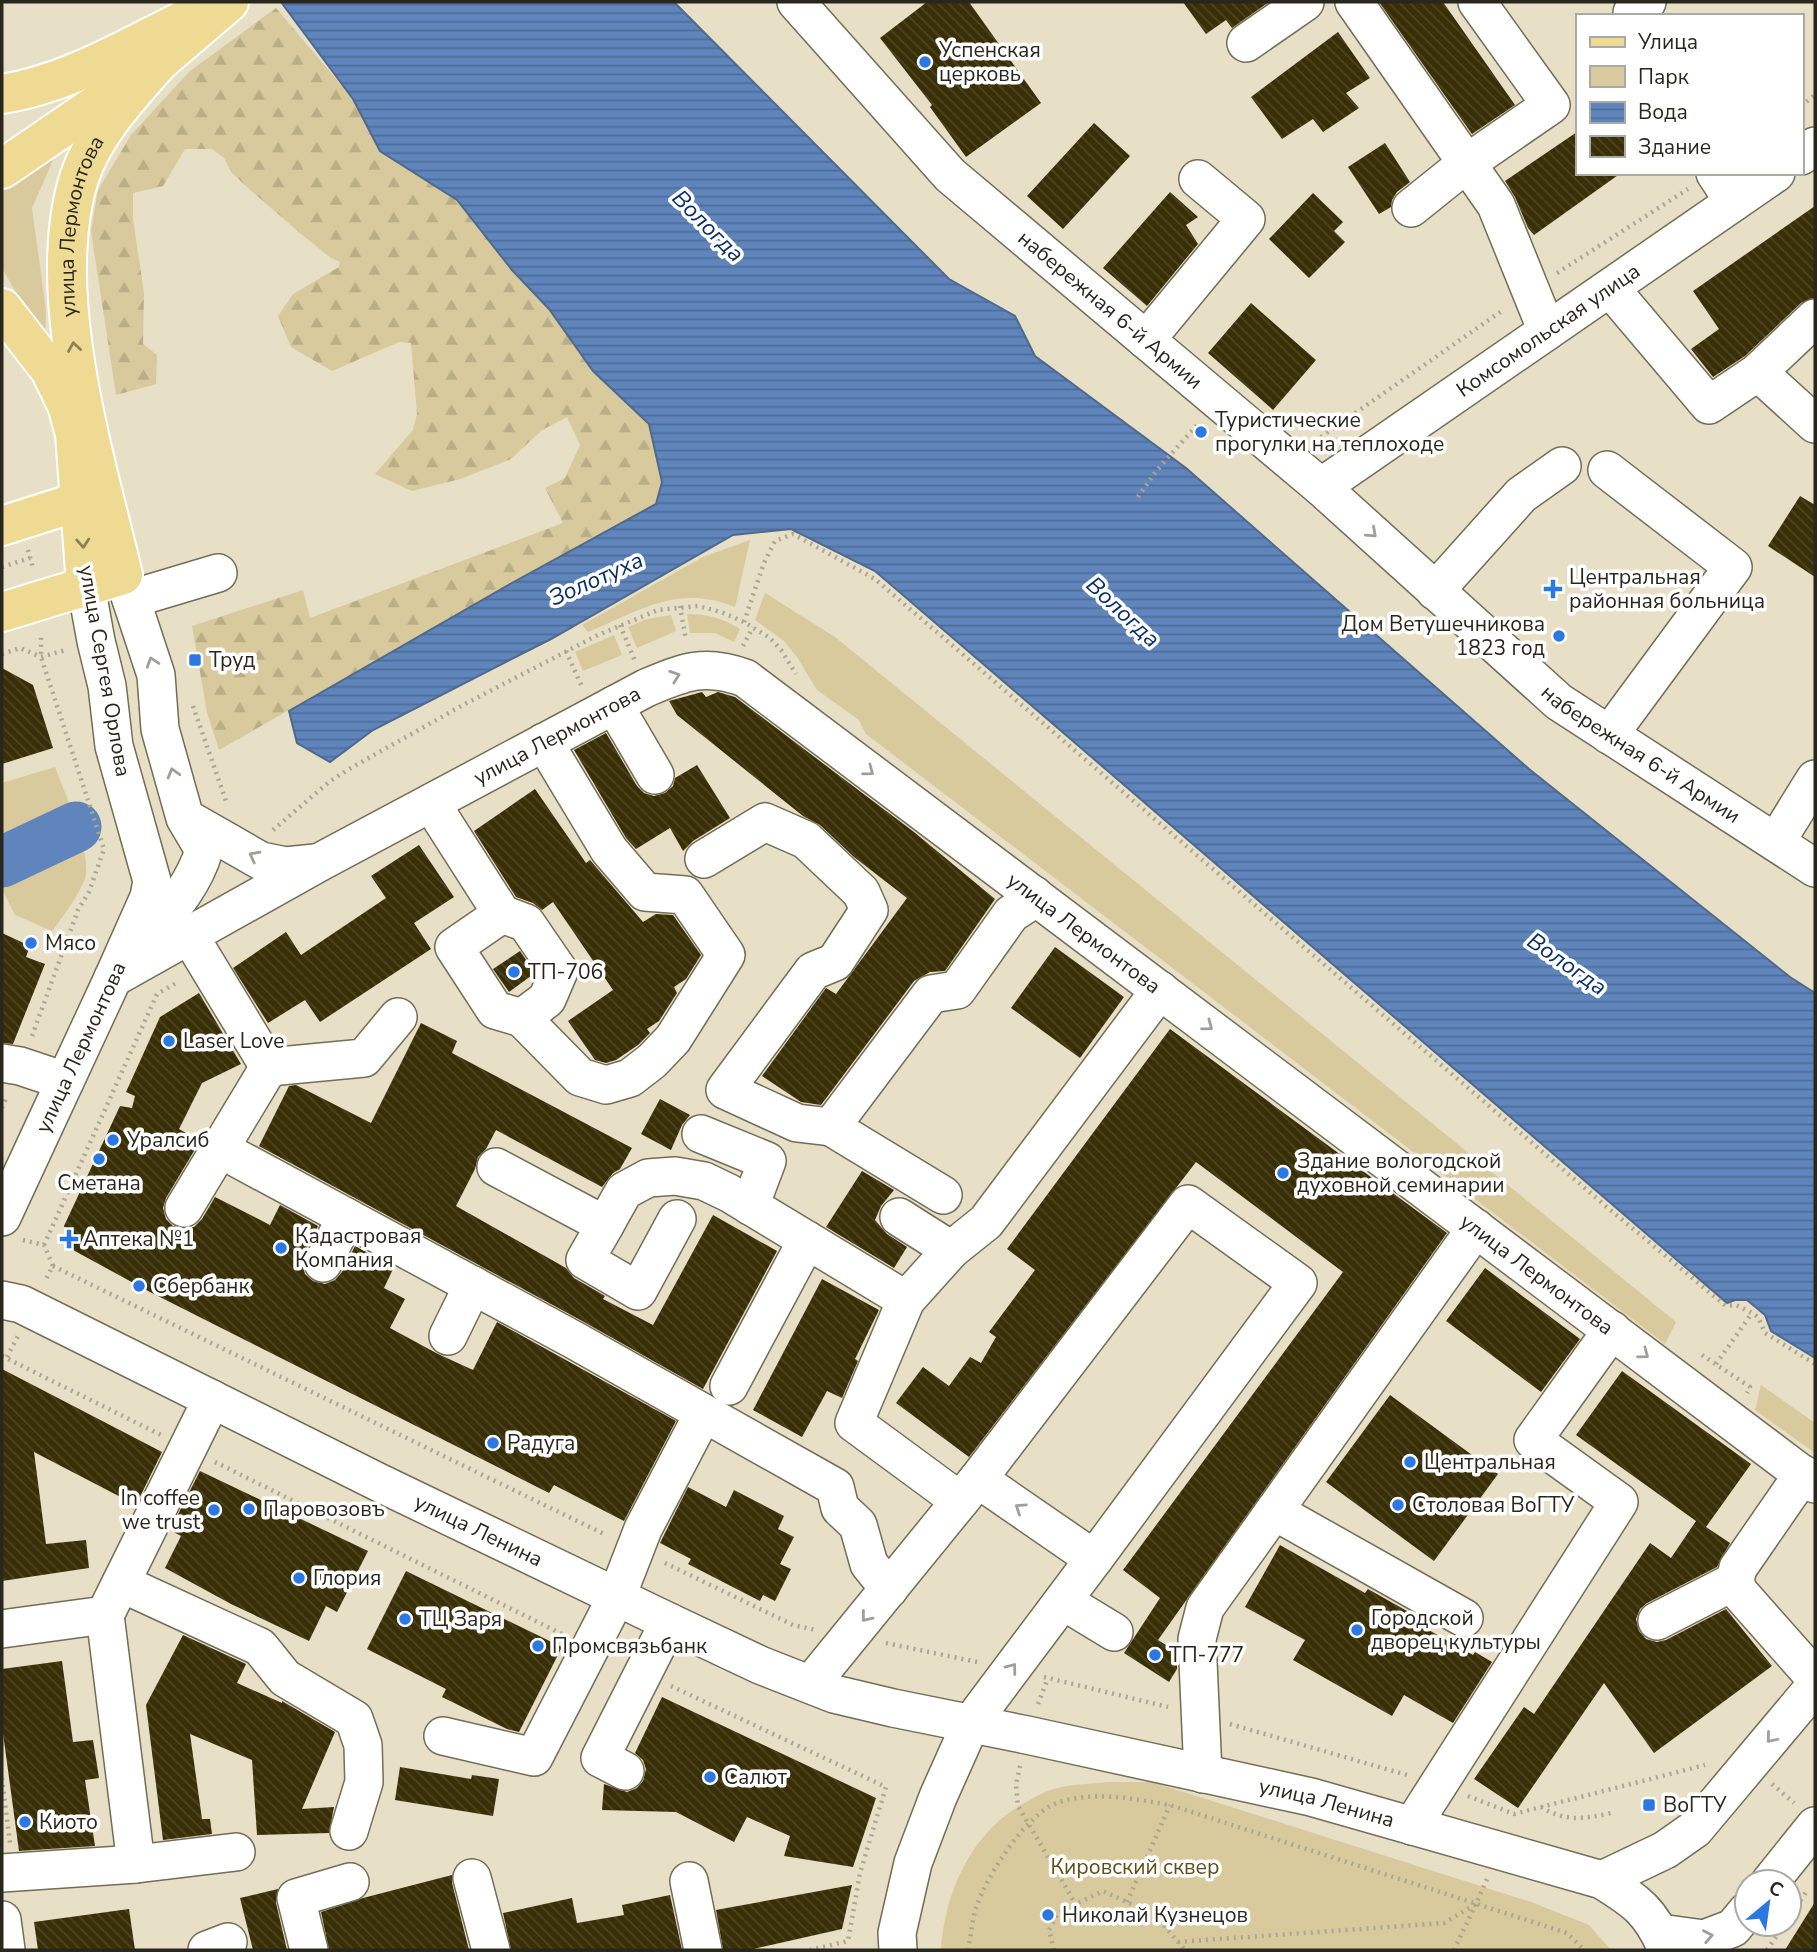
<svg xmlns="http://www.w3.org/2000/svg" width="1817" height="1952" font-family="'Nunito Sans',sans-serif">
<defs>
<pattern id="forest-firs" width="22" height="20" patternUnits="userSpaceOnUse" patternTransform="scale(1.75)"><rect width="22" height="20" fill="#d8ca9c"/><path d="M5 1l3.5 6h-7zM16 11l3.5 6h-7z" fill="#b9ae86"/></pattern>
<pattern id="water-rules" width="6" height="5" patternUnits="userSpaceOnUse" patternTransform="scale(1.75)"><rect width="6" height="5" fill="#5f85bc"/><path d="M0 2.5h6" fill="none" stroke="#4e6d98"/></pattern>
<pattern id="building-back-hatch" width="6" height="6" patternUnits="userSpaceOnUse" patternTransform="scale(1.75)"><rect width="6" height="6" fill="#392f07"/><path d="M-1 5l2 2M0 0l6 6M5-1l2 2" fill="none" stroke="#4d4422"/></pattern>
</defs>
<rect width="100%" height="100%" fill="#e7dfc6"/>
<path fill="#d8ca9c" d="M73,129L53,160L32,208L46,311L45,337L42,338L2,268V171Z
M750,540L735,607C678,584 641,610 588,632L582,625L703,557Z
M765,593L835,637L1676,1322L1665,1344L866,734L859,720L817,690L797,657L784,641L755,620Z
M687,614C706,614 723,618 740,629L734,642L715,633H690Z
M671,615L676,631L637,648L628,627L647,619Z
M614,635L622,655L583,671L575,652Z
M55,767C65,794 89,847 86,874C83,890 62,918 52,931L15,915L2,889V783Z
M1761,1385L1815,1423V1453L1755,1410Z
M1108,1782H1152L1531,1902L1589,1925L1611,1950H941C945,1890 973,1828 1030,1800C1037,1796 1046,1791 1054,1789C1071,1784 1090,1784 1108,1782Z"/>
<path fill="url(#forest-firs)" d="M276,8L353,99L380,151L457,200L512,270L549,309L593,371L649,424L662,482L656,504L510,584L219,750L207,712L192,626L303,590L310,618L563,523L545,488L565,478L580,445L567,417L542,430L511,459L460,479L412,491L375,474L413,430L417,414L411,343L399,342L332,371L291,347L278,316L293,294L339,267L340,262L331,258L301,234L249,189L231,172L224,158L212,149H185L163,186L133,193V219L144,293L143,344L157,355L156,384L116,395L91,231L98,190L131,135L190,71Z"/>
<path fill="url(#water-rules)" stroke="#4f698c" stroke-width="2" d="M281,2H674L949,279L1015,316L1035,356L1186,468L1529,769L1790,977L1815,993V1358L1771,1331L1765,1315L1747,1300H1735L1727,1303L875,571L791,529L733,535L551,639L373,730L330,762L297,743L289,711L510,584L656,504L662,482L649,424L593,371L549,309L512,270L457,200L380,151L353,99Z"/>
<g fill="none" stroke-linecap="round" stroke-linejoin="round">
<path stroke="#5f85bc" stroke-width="51" d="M2,862L76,827"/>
</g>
<path fill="url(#building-back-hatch)" d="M927,2H969L1041,103L966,157L930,107L932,105L880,38Z
M1183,2H1269L1232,28L1226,20L1206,34Z
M1379,2H1443L1515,105L1472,134Z
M1338,32L1370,78L1346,93L1359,108L1323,132L1313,119L1282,139L1251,97Z
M1094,123L1130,156L1063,229L1027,196Z
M1577,132V173H1621L1534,235L1528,228L1515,197L1505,181Z
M1385,143L1410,182L1397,192L1392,200L1391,207L1379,214L1348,167Z
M1170,192L1198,217L1186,225L1198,244L1147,306L1103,268Z
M1313,193L1343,222L1334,231L1345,242L1309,278L1269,239Z
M1815,206V298L1801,303L1745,356L1713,377L1691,349L1719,329L1693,291Z
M1251,303L1316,360L1273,410L1208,353Z
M1800,496L1815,505V577L1768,546Z
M2,668L33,685L53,748L2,764Z
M702,692L706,697L718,692L735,697L914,832L995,899L945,971L930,972L914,981L821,1105L801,1102L762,1076L826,988L836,994L907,898L854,857L820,825L803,816L677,715L669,701Z
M606,733L637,786L644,793L654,796L665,793L673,786L675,778L697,765L730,818L693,841L683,851L670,828L636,849L626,838L574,750Z
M535,789L586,863L590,860L643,922L656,914L673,915L701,955L686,979L674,987L677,993L659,1021L647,1029L650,1033L638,1045L616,1060L606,1063L595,1060L568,1021L613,990L553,902L542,910L533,903L516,897L474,831Z
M419,845L454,897L414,923L431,949L320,1022L305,1000L268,1023L233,968L286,932L301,955L386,898L371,876Z
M2,933L30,946L26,957L45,964L13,1044L2,1043Z
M1055,947L1124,997L1080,1058L1011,1008Z
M520,951L535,973L509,992L493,969Z
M199,993L241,1064L202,1083L179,1129L200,1141L166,1198L163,1208L166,1219L173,1226L183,1229L194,1227L202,1219L215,1197L270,1225L280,1205L318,1226L304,1254L302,1264L305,1274L313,1281L325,1284L335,1280L342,1272L355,1246L394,1267L384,1288L405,1299L390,1328L438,1354L473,1370L497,1322L676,1421L624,1521L554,1485L549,1493L150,1292L73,1250L64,1226L120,1106L132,1108L135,1096L126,1092L160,1017Z
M421,1023L457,1041L452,1053L632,1148L620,1169L613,1173L602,1187L496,1130L486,1149L478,1157L475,1169L456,1206L566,1268L574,1278L605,1296L603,1299L653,1325L713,1215L777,1251L703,1389L584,1322L259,1146L289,1086L296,1085L371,1123Z
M1170,1029L1447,1233L1158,1640L1177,1652V1669L1169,1682L1124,1653L1160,1598L1123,1570L1343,1272L1196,1162L969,1457L896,1403L923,1367L949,1386L970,1357L981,1363L996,1337L989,1332L1035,1270L1007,1249Z
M660,1099L690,1115L682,1125L671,1150L641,1134Z
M862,1171L894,1190L881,1206L875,1220L887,1234L907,1247L894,1268L826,1227Z
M1485,1268L1580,1339L1541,1392L1446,1321Z
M822,1279L879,1310L855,1359L858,1361L842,1398L827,1391L802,1437L753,1410Z
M2,1369L162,1452L136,1505L34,1452L46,1544L86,1540L89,1568L2,1581Z
M1622,1371L1751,1464L1706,1527L1730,1543L1717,1567L1647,1603L1640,1609L1636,1619L1639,1631L1646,1639L1657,1642L1666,1640L1726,1609L1772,1666L1654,1753L1604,1683L1518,1808L1474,1779L1524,1707L1534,1714L1650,1543L1671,1558L1696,1521L1576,1435Z
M1390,1395L1498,1474L1434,1561L1326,1482Z
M200,1471L368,1551L337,1612L326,1606L309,1641L231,1604L165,1568L181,1536L170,1530Z
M688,1487L726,1507L734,1490L784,1516L778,1529L794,1537L780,1564L791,1569L775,1601L763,1595L760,1601L688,1564L691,1559L660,1543Z
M1280,1545L1365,1593L1368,1589L1414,1615L1411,1620L1473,1655L1475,1652L1492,1662L1453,1723L1404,1695L1392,1716L1293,1660L1305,1640L1245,1607Z
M406,1571L562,1647L519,1732L507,1729L442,1697L446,1689L367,1649Z
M183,1635L246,1664L237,1683L282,1703V1701L335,1732L302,1809L334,1807L329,1833L257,1835L252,1760L190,1734L202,1819H210L212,1834L163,1840L146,1705Z
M62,1661L73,1742L93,1740L99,1778L85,1780L95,1846L19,1851L2,1726V1669Z
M662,1697L876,1798L853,1867L784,1856L790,1836L747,1817L734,1842L676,1812L602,1810L604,1784L627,1792L637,1788L643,1781L646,1769L643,1760L635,1753Z
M400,1767L471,1779L472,1775L499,1779L493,1816L395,1800Z
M452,1875V1883L469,1950H329L321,1912L363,1898Z
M852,1885L842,1929L749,1950H723L716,1910Z
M278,1889L276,1903L287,1950H253L240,1898Z
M670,1895L682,1950H511L503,1913L572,1898L577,1923L624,1915L622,1905Z
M1815,1902V1950H1785Z
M129,1909L135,1950H38L34,1922Z"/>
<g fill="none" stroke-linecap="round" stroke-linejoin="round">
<defs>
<g id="minor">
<path id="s1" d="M796,2L950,175L1321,487L1559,702L1815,868"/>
<path d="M1354,2L1496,205L1547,331"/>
<path d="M1632,16V13L1647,2"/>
<path d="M1246,43L1305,2"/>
<path d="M1801,156L1815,146"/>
<path d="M1715,173L1734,202"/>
<path d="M1411,208L1467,163L1551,105L1477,2"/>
<path d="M1610,288L1709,405L1758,372L1815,318"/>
<path d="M1146,340L1246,219L1198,179"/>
<path d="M1758,372L1815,424"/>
<path d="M1607,470L1733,567L1609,735"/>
<path id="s2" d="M1321,487L1776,173"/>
<path d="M123,575L156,675L160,729L185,818L204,850C193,888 166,915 141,945"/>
<path d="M1435,591L1521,495L1562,466"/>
<path d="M131,599L218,573"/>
<path d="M614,705L655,775"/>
<path d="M431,803L502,914L526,923L559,971L547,999L522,1018L580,1077L606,1085L630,1078L652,1061L673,1039L726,955L685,895L645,892L609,850L544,742"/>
<path d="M186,818L261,861L286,866L315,863"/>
<path d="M1776,842L1815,779"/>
<path d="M704,859L765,822L806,840L861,892L869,910L835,962L813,971L725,1090L797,1123L831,1127"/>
<path d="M502,914L454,947L495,1010L522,1018"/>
<path d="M189,935L269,1067"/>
<path id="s3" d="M113,978L320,862L646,688C684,672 704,663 745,678L1815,1484"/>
<path d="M2,1063L20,1066L65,1081"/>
<path d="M269,1067L364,1058L398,1017"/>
<path d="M701,1134L767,1161L750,1206"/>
<path d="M220,1149L574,1340L835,1487L840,1508L858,1525L869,1564L889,1589"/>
<path d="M496,1167L605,1225L585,1260L638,1291L677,1219"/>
<path d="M943,1195L831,1127L931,994L957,990L1011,914L1028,903L1034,895"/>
<path d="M184,1208L269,1067"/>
<path id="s4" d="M2,1217L113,978L149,897L152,881L114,746L107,686L96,641L86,586"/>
<path d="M899,1217L951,1250"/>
<path d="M605,1225L624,1191L648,1178L675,1176L704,1181L729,1193L906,1300"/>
<path d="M323,1263L346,1217"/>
<path id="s5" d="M2,1300L21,1304L380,1483L669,1622L760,1665L834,1694L893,1708L1027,1735L1311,1797L1602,1880C1636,1901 1651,1911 1667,1950"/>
<path d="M448,1336L473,1285"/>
<path d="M729,1386L807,1240"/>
<path d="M1803,1474L1738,1568L1735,1581L1739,1592L1815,1678"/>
<path d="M978,1479L1188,1204L1298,1283L1094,1559"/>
<path d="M960,1501L854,1423L906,1300L951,1250L986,1222L1160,990"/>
<path d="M1274,1511L1464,1618"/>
<path d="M121,1583L260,1647L285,1678L354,1719L363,1745L364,1782L349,1831"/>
<path d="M1063,1601L1114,1632"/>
<path d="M105,1615L136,1864"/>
<path d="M1657,1621L1735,1581"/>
<path d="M2,1629L105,1615L212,1399"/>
<path d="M811,1684L978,1479L1094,1559L971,1723L938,1797L913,1863L897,1933L898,1950"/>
<path d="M443,1736L534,1757L617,1596L643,1529L703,1414"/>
<path d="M625,1771L600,1758L669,1622"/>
<path d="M1203,1774L1197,1639L1205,1608L1476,1228"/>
<path d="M1412,1826L1619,1502L1533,1440L1612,1330"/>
<path d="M2,1873L136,1864L236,1852"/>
<path d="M472,1878L491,1950"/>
<path d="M1602,1880L1665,1850L1695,1829L1815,1686"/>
<path d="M689,1881L703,1950"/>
<path d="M1770,1882L1815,1826"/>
<path d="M2,1920L6,1950"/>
<path d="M1660,1933L1704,1939L1733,1928L1747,1911"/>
<path d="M207,1950L228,1942"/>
<path d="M309,1950L296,1898L350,1882"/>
</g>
<g id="major">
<path d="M2,94C67,84 129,47 188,18"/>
<path d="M2,169L160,61L229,2"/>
<path d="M2,308L50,370L67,405L75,434L86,586"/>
<path d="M2,526L102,494"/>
<path id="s6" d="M2,612L123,575C96,460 43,293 79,178C94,133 129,96 160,61"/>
</g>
</defs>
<use href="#minor" stroke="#736c56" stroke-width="40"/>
<use href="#major" stroke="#fff" stroke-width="42"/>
<path stroke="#aca692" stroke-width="4.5" stroke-dasharray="2 5" stroke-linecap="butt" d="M1801,106L1815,95
M1557,273L1688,189
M1315,441L1503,310
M1138,497L1157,470L1198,424
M28,550L33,568
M2,567L30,558
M680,606L686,640
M744,622L764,563L775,541L793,534L875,579L1608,1208L1726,1306L1736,1305L1752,1313L1758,1317L1765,1333L1815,1364
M620,625L635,661
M743,646L753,627
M566,651L582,687
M2,654L20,648L41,657L66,650
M193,706L227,804
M273,830L329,782L349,769L463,705L596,636L658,610L698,606L721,612L744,622L770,638L781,650L796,674
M32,1036L78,910L89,892L104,849L41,657V635
M2,1108L7,1096
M23,1240L44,1245L53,1266L45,1281
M44,1245L157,994L176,983
M53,1266L606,1535
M1702,1355L1750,1387L1747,1393
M2,1356L161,1435
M7,1357L18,1336
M1716,1364L1752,1313
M215,1462L562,1634
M665,1563L793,1625L816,1630
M886,1643L977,1662
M1044,1677L1168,1707
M671,1686L886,1787L860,1873L848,1941L810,1950
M1038,1704L1048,1678
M1230,1724L1407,1775
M1020,1766L1016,1785L1018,1806L1075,1903
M2,1778L10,1843
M1772,1784L1794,1803
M1468,1796L1514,1814L1705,1765
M1541,1807C1565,1822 1585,1819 1611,1813
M1127,1902L1170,1805
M1789,1918L1806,1892
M1178,1942L1444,1923L1476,1904L1487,1879
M968,1950C971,1936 972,1921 976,1908C986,1877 1026,1814 1057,1803C1094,1790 1133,1799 1170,1805L1567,1933L1584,1950
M1054,1950L1049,1930L1058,1913L1103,1891L1155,1915L1185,1950
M1454,1950L1476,1904
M1767,1950L1785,1924"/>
<use href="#minor" stroke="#fff" stroke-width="37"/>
<use href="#major" stroke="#eeda92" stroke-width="38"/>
</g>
<defs><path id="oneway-chevron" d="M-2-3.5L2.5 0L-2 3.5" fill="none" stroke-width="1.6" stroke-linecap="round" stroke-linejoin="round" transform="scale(1.75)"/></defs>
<g stroke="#8c8058">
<use href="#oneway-chevron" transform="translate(74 347) rotate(-99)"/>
<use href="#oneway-chevron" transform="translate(83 543) rotate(86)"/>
</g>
<g stroke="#9f9e99">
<use href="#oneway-chevron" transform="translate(1372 533) rotate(42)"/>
<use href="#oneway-chevron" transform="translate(152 662) rotate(-108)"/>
<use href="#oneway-chevron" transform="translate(675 676) rotate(-20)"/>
<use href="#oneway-chevron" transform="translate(869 771) rotate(37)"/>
<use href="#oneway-chevron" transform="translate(173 773) rotate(-106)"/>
<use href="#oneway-chevron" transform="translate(254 856) rotate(-152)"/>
<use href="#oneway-chevron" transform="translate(1208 1026) rotate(37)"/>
<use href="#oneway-chevron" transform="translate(1644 1354) rotate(37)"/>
<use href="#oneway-chevron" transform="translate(1020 1508) rotate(-146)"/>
<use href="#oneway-chevron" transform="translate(866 1617) rotate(129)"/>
<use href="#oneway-chevron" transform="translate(1012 1668) rotate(-53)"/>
<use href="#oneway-chevron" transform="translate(1771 1738) rotate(130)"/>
<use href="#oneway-chevron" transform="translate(1708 1936) rotate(-11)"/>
</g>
<g fill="#2b78e3" stroke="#fff" stroke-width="2.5">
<circle cx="925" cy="62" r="7"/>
<circle cx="1201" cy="432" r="7"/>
<path d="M1549.5 578.5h7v7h7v7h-7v7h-7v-7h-7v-7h7z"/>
<circle cx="1559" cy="636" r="7"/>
<rect x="188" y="653" width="14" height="14" rx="3.5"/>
<circle cx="31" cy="943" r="7"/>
<circle cx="514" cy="972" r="7"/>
<circle cx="169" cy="1041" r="7"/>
<circle cx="113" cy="1140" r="7"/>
<circle cx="99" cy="1159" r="7"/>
<circle cx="1283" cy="1173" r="7"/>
<path d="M65.5 1228.5h7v7h7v7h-7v7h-7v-7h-7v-7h7z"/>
<circle cx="281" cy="1248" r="7"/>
<circle cx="139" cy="1286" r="7"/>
<circle cx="493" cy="1443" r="7"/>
<circle cx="1410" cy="1462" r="7"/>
<circle cx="1398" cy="1505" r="7"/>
<circle cx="249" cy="1509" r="7"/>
<circle cx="214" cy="1510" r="7"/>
<circle cx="299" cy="1578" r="7"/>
<circle cx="405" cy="1619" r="7"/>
<circle cx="1357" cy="1630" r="7"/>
<circle cx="538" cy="1646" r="7"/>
<circle cx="1155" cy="1655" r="7"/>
<circle cx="710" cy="1777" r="7"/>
<rect x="1642" y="1798" width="14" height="14" rx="3.5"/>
<circle cx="25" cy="1822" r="7"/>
<circle cx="1048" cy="1915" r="7"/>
</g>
<g text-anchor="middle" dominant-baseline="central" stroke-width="7" stroke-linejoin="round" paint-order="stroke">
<g font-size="21" fill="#29271d" stroke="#fff" text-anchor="start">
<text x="939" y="50">Успенская<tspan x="939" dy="24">церковь</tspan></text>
<text x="1215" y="420">Туристические<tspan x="1215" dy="24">прогулки на теплоходе</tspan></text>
<text x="1569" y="577">Центральная<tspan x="1569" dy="24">районная больница</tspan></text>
<text x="1545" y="624" text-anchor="end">Дом Ветушечникова<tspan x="1545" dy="24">1823 год</tspan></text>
<text x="209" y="660">Труд</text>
<text x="45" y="943">Мясо</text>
<text x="528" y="972">ТП-706</text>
<text x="183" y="1041">Laser Love</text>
<text x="127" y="1140">Уралсиб</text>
<text x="1297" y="1161">Здание вологодской<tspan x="1297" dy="24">духовной семинарии</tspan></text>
<text x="99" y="1183" text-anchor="middle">Сметана</text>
<text x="295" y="1236">Кадастровая<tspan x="295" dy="24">Компания</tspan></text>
<text x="83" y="1239">Аптека №1</text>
<text x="153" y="1286">Сбербанк</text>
<text x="507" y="1443">Радуга</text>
<text x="1424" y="1462">Центральная</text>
<text x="200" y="1498" text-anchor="end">In coffee<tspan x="200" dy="24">we trust</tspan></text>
<text x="1412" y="1505">Столовая ВоГТУ</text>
<text x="263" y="1509">Паровозовъ</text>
<text x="313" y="1578">Глория</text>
<text x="1371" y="1618">Городской<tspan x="1371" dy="24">дворец культуры</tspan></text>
<text x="419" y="1619">ТЦ Заря</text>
<text x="552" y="1646">Промсвязьбанк</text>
<text x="1169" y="1655">ТП-777</text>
<text x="724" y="1777">Салют</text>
<text x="1663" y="1805">ВоГТУ</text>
<text x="39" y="1822">Киото</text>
<text x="1062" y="1915">Николай Кузнецов</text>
</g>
<g font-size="21" fill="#29271d" stroke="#fff">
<text stroke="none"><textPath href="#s6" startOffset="483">улица Лермонтова</textPath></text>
<text stroke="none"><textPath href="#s1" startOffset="441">набережная 6-й Армии</textPath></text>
<text stroke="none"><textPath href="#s2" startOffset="276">Комсомольская улица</textPath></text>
<text transform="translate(105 671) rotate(80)">улица Сергея Орлова</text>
<text stroke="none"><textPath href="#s3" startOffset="506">улица Лермонтова</textPath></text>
<text stroke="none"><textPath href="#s1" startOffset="1134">набережная 6-й Армии</textPath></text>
<text stroke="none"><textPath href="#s3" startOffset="1134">улица Лермонтова</textPath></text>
<text stroke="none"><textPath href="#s4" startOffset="187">улица Лермонтова</textPath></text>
<text stroke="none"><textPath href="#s3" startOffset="1701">улица Лермонтова</textPath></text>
<text stroke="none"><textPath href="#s5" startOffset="530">улица Ленина</textPath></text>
<text stroke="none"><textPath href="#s5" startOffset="1426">улица Ленина</textPath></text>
</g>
<g font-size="21" fill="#5d4e17" stroke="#fff">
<text x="1135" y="1867">Кировский сквер</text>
</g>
<g font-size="23" font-style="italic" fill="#0a2f63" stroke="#fff">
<text transform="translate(708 226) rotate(45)">Вологда</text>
<text transform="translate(596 579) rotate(-24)">Золотуха</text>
<text transform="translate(1123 612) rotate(43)">Вологда</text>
<text transform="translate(1567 964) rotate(35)">Вологда</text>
</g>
</g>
<rect width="1817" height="1952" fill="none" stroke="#29271d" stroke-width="7"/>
<rect x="1576" y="14" width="228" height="161" fill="#ffffff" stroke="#a9a9a5" stroke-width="2"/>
<rect x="1590" y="37" width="35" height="10" fill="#eeda92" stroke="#a9a9a5" stroke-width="2"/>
<text x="1638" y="49" font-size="21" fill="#29271d">Улица</text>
<rect x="1590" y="66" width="35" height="21" fill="#d8ca9c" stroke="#a9a9a5" stroke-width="2"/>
<text x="1638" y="84" font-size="21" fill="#29271d">Парк</text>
<rect x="1590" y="102" width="35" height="21" fill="url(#water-rules)" stroke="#a9a9a5" stroke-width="2"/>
<text x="1638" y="119" font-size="21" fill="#29271d">Вода</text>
<rect x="1590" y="136" width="35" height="21" fill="url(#building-back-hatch)" stroke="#a9a9a5" stroke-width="2"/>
<text x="1638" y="154" font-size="21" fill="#29271d">Здание</text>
<g transform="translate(1768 1903) rotate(29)"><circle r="33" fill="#ffffff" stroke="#a9a9a5" stroke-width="2"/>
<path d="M0-5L12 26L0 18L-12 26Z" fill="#2b78e3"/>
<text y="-10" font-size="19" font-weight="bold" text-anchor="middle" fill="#29271d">С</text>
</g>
</svg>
